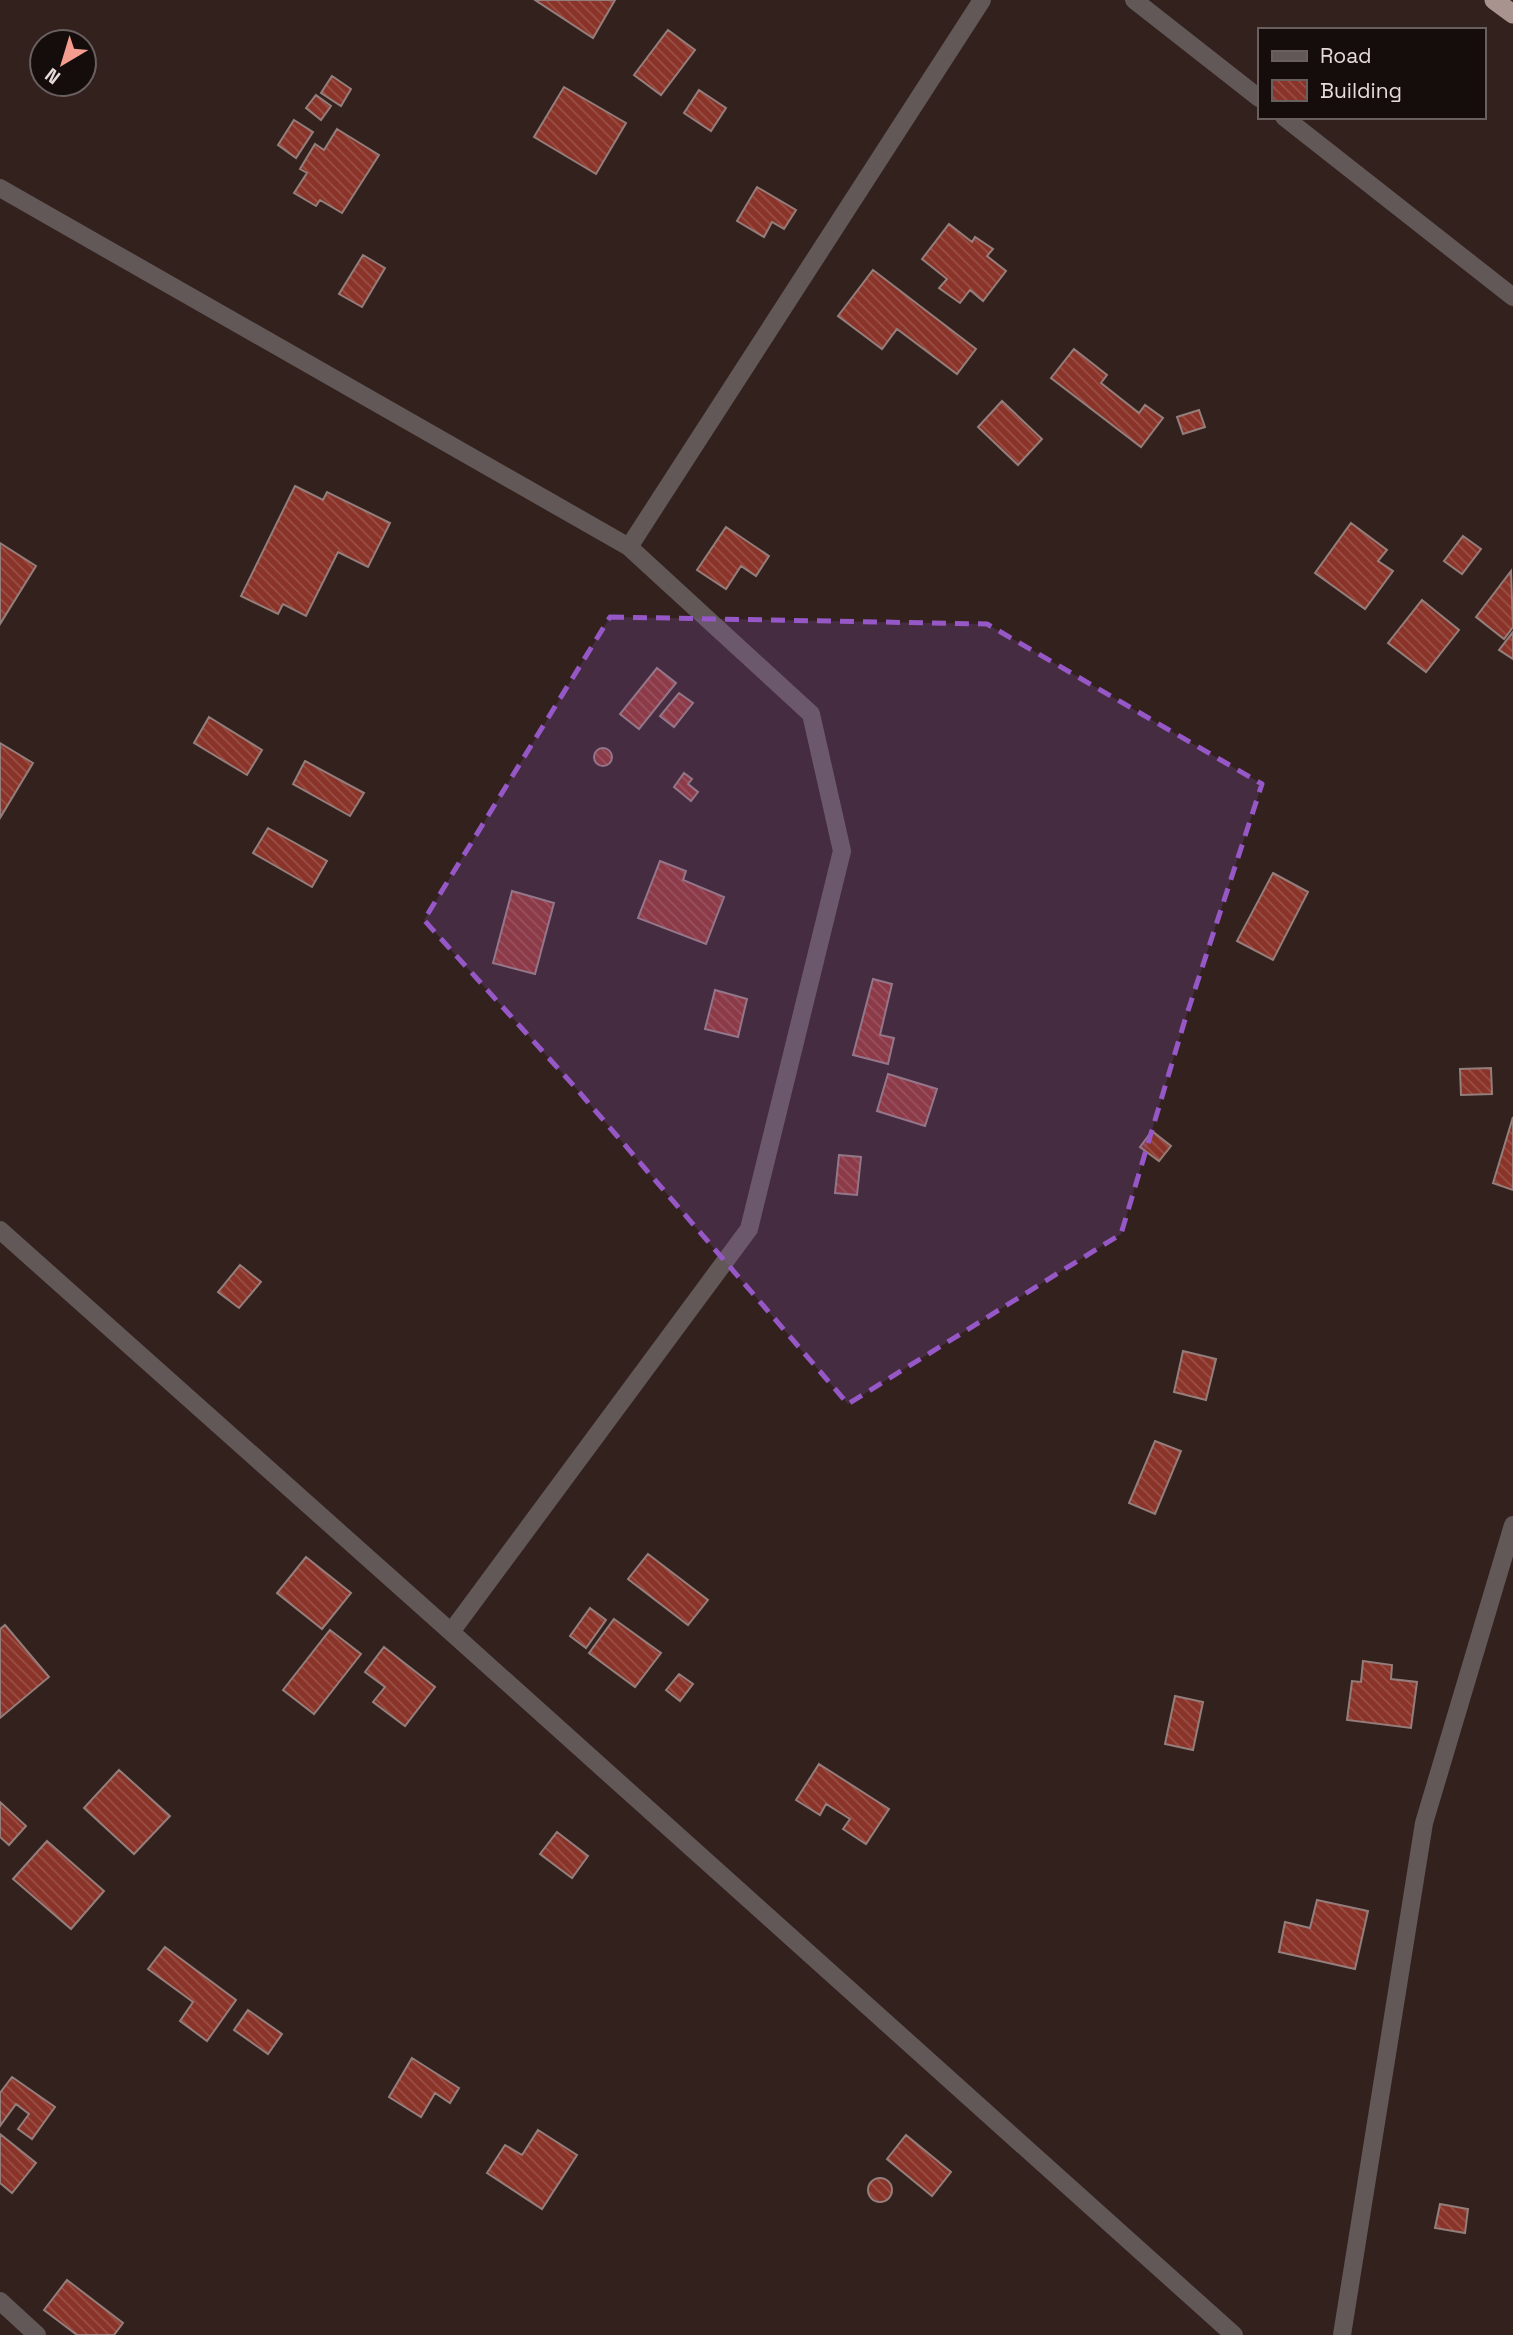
<svg xmlns="http://www.w3.org/2000/svg" width="1513" height="2335" font-family="'Space Grotesk',sans-serif">
<defs>
<pattern id="building-back-hatch" width="6" height="6" patternUnits="userSpaceOnUse" patternTransform="scale(1.75)"><rect width="6" height="6" fill="#8a3328"/><path d="M-1 5l2 2M0 0l6 6M5-1l2 2" fill="none" stroke="#9a5047"/></pattern>
</defs>
<rect width="100%" height="100%" fill="#33211e"/>
<path fill="url(#building-back-hatch)" stroke="#947e7b" stroke-width="2" d="M535,0H615L593,38Z
M668,30L695,50L661,95L634,75Z
M332,76L351,89L341,106L321,93Z
M564,87L626,123L596,174L534,137Z
M699,90L726,108L711,131L684,113Z
M316,95L331,106L321,120L306,108Z
M294,120L313,132L296,158L278,145Z
M337,129L379,155L342,213L320,200L316,206L294,193L307,173L300,169L315,144L324,150Z
M757,187L796,210L784,229L772,222L764,237L737,221Z
M949,224L972,242L975,237L993,249L987,256L1006,271L983,301L970,290L960,303L939,288L947,279L922,259Z
M363,255L385,268L362,307L339,294Z
M873,270L976,349L957,374L897,329L882,349L838,316Z
M1074,349L1107,375L1101,383L1139,413L1145,405L1163,418L1141,447L1051,378Z
M1002,401L1042,439L1018,465L978,427Z
M1199,410L1205,427L1183,434L1177,417Z
M295,486L323,500L327,492L390,523L368,567L338,552L306,616L283,604L278,614L241,596Z
M1351,523L1387,550L1378,561L1393,571L1365,609L1315,573Z
M726,527L769,556L756,576L741,566L726,589L697,570Z
M1463,536L1481,549L1462,574L1444,561Z
M0,543L36,566L0,624Z
M1511,571L1513,627L1504,639L1476,617Z
M1422,600L1459,630L1426,672L1388,643Z
M1513,632V659L1499,650Z
M657,668L676,683L639,729L620,714Z
M679,693L693,703L674,727L660,716Z
M209,717L262,750L247,775L194,743Z
M0,743L33,763L0,818Z
M594 757a9 9 0 1 1 18 0a9 9 0 1 1-18 0Z
M305,761L364,793L350,816L293,784Z
M684,773L692,779L688,784L698,792L691,801L674,787Z
M268,828L327,861L312,887L253,853Z
M660,861L686,871L683,880L724,897L706,944L638,918Z
M1273,873L1308,892L1273,960L1237,941Z
M512,891L554,903L535,974L493,963Z
M873,979L892,984L880,1035L894,1038L888,1064L853,1055Z
M715,990L747,999L738,1037L705,1029Z
M1491,1068L1492,1094L1461,1095L1460,1069Z
M888,1074L937,1089L925,1126L877,1111Z
M1513,1117V1190L1493,1183Z
M1152,1131L1171,1146L1159,1161L1140,1147Z
M839,1155L861,1157L857,1195L835,1193Z
M240,1265L261,1282L239,1308L218,1292Z
M1183,1351L1216,1359L1206,1400L1174,1392Z
M1155,1441L1181,1451L1155,1514L1129,1503Z
M648,1554L708,1600L688,1625L628,1579Z
M306,1557L351,1593L322,1629L277,1593Z
M590,1608L606,1620L586,1648L570,1636Z
M614,1619L661,1653L635,1687L589,1653Z
M5,1625L49,1677L0,1718V1629Z
M330,1630L361,1654L314,1714L283,1690Z
M384,1647L435,1687L405,1726L373,1702L385,1687L365,1672Z
M1363,1661L1392,1665L1391,1679L1417,1682L1411,1728L1347,1720L1352,1681L1361,1682Z
M679,1674L693,1684L680,1701L666,1690Z
M1175,1696L1203,1702L1193,1750L1165,1744Z
M819,1764L889,1809L866,1844L843,1829L850,1819L826,1804L820,1815L796,1800Z
M119,1770L170,1816L134,1854L84,1808Z
M0,1802L26,1826L9,1845L0,1837Z
M557,1832L588,1856L572,1878L540,1854Z
M47,1841L104,1891L71,1929L13,1879Z
M1317,1900L1368,1911L1355,1969L1279,1952L1285,1922L1310,1928Z
M165,1947L236,2000L207,2041L180,2021L193,2002L148,1969Z
M248,2010L282,2034L268,2054L234,2030Z
M412,2058L459,2088L450,2103L435,2093L421,2117L389,2097Z
M12,2077L55,2107L32,2139L18,2129L29,2114L16,2104L0,2126V2093Z
M538,2130L577,2155L542,2209L487,2173L505,2145L522,2155Z
M0,2134L36,2163L12,2193L0,2183Z
M906,2135L951,2172L932,2196L887,2159Z
M868 2190a12 12 0 1 1 24 0a12 12 0 1 1-24 0Z
M1440,2204L1468,2209L1465,2233L1435,2228Z
M67,2280L123,2323L114,2335H77L44,2310Z"/>
<g fill="none" stroke-linecap="round" stroke-linejoin="round">
<path stroke="#625857" stroke-width="18" d="M1134,0L1259,98
M1284,117L1513,297
M0,188L629,547L811,714L842,851L749,1229L451,1632L1234,2335
M629,547L982,0
M0,1230L451,1632
M0,2301L37,2335
M1342,2335L1424,1823L1513,1525"/>
<path stroke="#a8938f" stroke-width="19" d="M1494,0L1513,14"/>
</g>
<path fill="#9658c6" fill-opacity="0.2" stroke="#9658c6" stroke-width="5" stroke-dasharray="14 9" stroke-linejoin="round" d="M610,617L987,624L1262,784L1184,1023L1121,1234L848,1404L574,1086L424,920Z"/>
<rect x="1258" y="28" width="228" height="91" fill="#150d0c" stroke="#695f5e" stroke-width="2"/>
<rect x="1272" y="51" width="35" height="10" fill="#625857" stroke="#695f5e" stroke-width="2"/>
<text x="1320" y="63" font-size="21" fill="#e7dbd9">Road</text>
<rect x="1272" y="80" width="35" height="21" fill="url(#building-back-hatch)" stroke="#695f5e" stroke-width="2"/>
<text x="1320" y="98" font-size="21" fill="#e7dbd9">Building</text>
<g transform="translate(63 63) rotate(218)"><circle r="33" fill="#150d0c" stroke="#695f5e" stroke-width="2"/>
<path d="M0-5L12 26L0 18L-12 26Z" fill="#f59d8f"/>
<text y="-10" font-size="19" font-weight="bold" text-anchor="middle" fill="#e7dbd9">N</text>
</g>
</svg>
